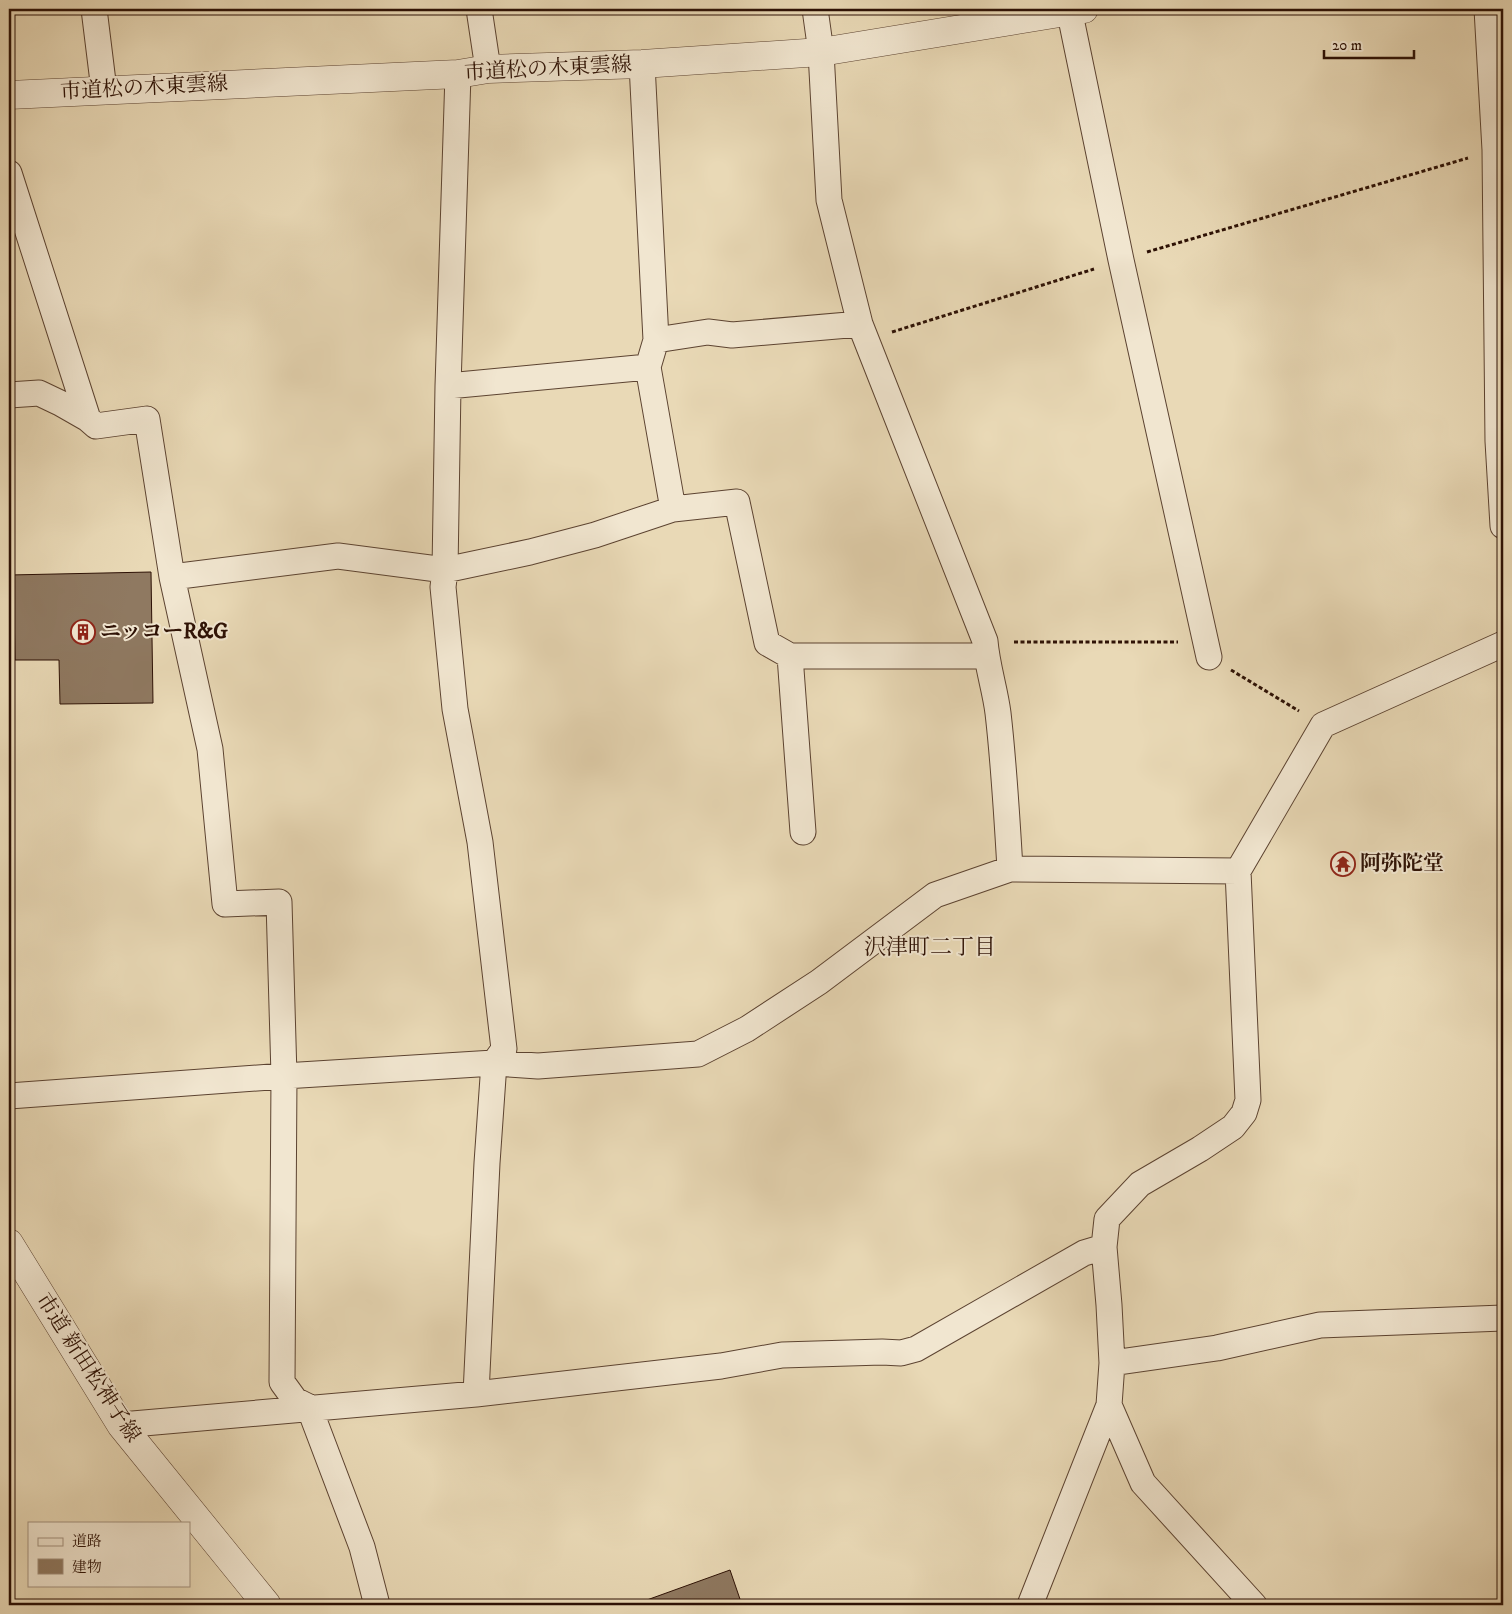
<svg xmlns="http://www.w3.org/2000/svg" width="1512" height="1614" font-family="'IM FELL DW Pica','Noto Serif JP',serif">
<rect width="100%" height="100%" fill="#e9d9b6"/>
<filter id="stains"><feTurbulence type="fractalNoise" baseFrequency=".004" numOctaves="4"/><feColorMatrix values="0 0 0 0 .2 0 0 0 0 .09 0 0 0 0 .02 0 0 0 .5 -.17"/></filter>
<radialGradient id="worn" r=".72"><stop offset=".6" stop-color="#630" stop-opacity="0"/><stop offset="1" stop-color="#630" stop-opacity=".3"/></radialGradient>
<path fill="#8f7961" stroke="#2d1105" d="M151,572L153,703L60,704L59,660H15L14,604H9V575Z
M730,1570L742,1605H633Z"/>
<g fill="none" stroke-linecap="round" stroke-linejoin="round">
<defs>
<path id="minor" d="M94,9L104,90
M479,9L488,69
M815,9L821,52L829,200L860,324L985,641C987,666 995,689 998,713C1004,765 1007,817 1010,869
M1069,9L1121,260L1209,657
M1487,9L1495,150L1498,441L1503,526
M642,64L656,340
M458,74L448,386L445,570L443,587L455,709L480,842L504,1049L494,1063L487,1163L476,1394
M9,173L88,419L96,426L147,419L172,577L210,749L225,904L279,902L284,1076L282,1382L295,1400L309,1407L362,1547L377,1605
M448,386L648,367L656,340L708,332L732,335L860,324
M9,395L39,393L60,403L88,419
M673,509L737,502L767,643L790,656
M172,577L338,556L445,570L530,552L595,535L673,509L648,367
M803,832L790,656H987
M9,1096L284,1076L494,1063L538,1066L698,1054L747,1029L819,982L935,895L1010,869L1238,871
M1112,1363L1217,1348L1320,1325L1503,1318
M1109,1405L1143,1483L1254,1605
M121,1425L476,1394L721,1366L782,1355L882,1352L901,1353L916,1349L1084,1253L1104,1247L1107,1219L1140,1184L1200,1149L1233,1127L1244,1113L1248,1100L1238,871L1323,725L1503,644
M1030,1605L1109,1405L1112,1363L1109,1305L1104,1247"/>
<path id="tertiary" d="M9,95L458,74L488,69L642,64L821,52L1084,9
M9,1243L121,1425L267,1605"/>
</defs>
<use href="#minor" stroke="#5c4331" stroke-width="27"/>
<use href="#tertiary" stroke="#5c4331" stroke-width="29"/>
<path stroke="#2d1105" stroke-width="3" stroke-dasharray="4 2.5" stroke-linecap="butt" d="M1147,252L1468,158
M892,332L1094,269
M1014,642H1178
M1231,670L1299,711"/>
<use href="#minor" stroke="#f1e6d0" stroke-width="25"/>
<use href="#tertiary" stroke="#f1e6d0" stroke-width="28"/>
</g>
<defs>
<symbol id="building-ring" viewBox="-11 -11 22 22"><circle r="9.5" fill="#f1e6d0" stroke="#8f2418" stroke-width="1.5"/><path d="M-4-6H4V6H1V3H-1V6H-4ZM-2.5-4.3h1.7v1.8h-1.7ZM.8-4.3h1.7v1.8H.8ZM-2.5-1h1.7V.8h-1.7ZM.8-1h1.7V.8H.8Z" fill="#8f2418"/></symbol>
<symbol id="temple-ring" viewBox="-11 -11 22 22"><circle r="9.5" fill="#f1e6d0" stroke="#8f2418" stroke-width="1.5"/><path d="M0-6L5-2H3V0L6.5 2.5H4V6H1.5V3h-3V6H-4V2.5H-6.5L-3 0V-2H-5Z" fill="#8f2418"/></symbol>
</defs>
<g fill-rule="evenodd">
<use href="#building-ring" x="69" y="618" width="28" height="28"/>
<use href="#temple-ring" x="1329" y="850" width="28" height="28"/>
</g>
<g text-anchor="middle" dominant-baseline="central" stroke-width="4" stroke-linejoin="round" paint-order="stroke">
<g font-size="21" fill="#2d1105" stroke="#f1e6d0">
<text transform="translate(548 69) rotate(-3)">市道松の木東雲線</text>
<text transform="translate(144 88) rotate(-3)">市道松の木東雲線</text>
<text transform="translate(88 1368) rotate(57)">市道 新田松神子線</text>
</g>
<g font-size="21" font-weight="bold" fill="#2d1105" stroke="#f1e6d0" text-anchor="start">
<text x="100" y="632">ニッコーR&amp;G</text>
<text x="1360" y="864">阿弥陀堂</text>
</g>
<g font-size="22" fill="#2d1105" stroke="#f1e6d0">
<text x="930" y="947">沢津町二丁目</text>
</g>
</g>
<rect width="1512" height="1614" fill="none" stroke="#e9d9b6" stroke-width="30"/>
<rect x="10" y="10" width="1492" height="1594" fill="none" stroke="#2d1105" stroke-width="2.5"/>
<rect x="15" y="15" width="1482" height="1584" fill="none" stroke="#2d1105"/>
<rect x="28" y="1522" width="162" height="65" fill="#f1e6d0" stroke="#a3917f"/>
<rect x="38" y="1538" width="25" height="8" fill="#f1e6d0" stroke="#a3917f"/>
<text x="72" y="1546" font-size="15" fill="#2d1105">道路</text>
<rect x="38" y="1559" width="25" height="15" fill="#8f7961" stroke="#a3917f"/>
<text x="72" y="1572" font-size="15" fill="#2d1105">建物</text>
<path d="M1324 50v8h90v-8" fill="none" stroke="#2d1105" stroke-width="2.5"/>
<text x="1332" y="50" font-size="15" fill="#2d1105" stroke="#f1e6d0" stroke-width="4" paint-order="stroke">20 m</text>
<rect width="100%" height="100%" filter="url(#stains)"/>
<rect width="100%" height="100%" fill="url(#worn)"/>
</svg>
